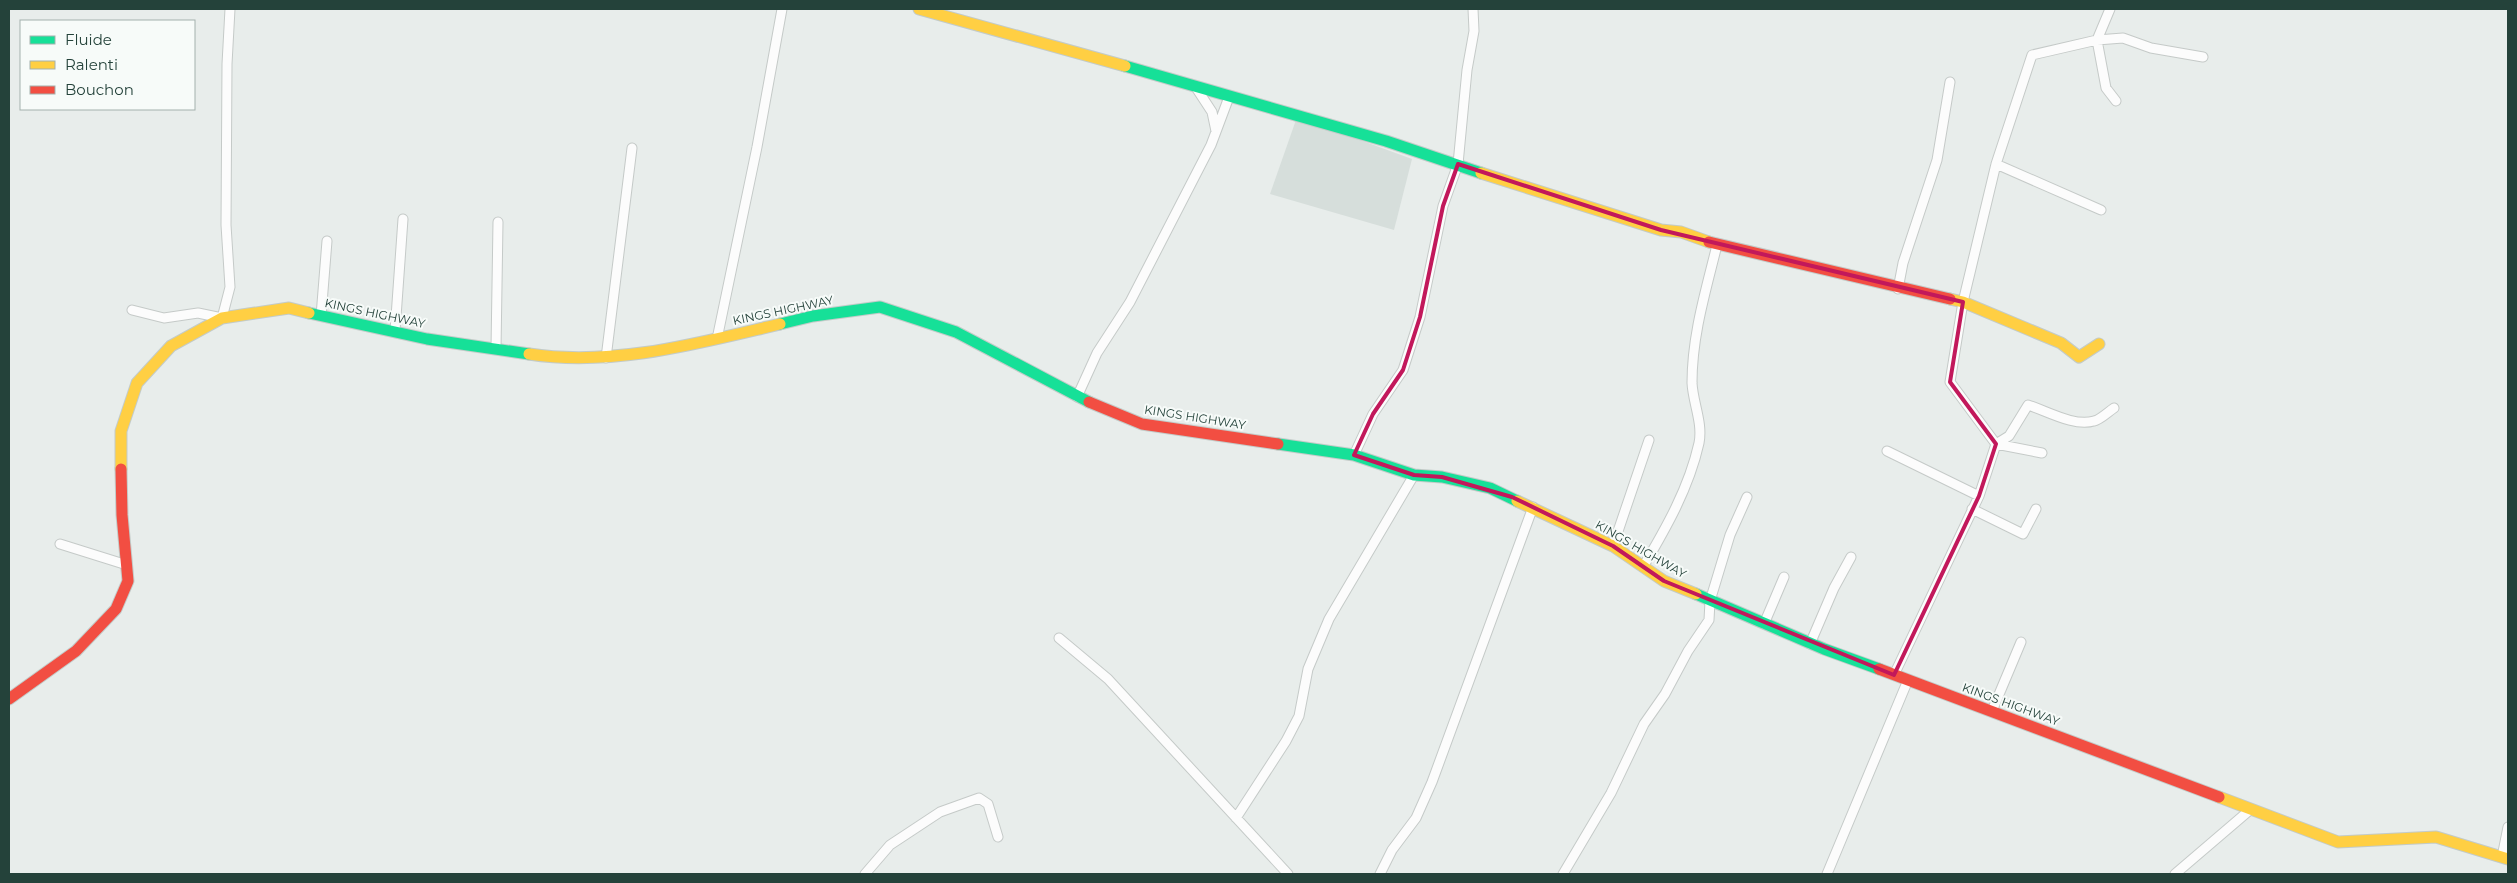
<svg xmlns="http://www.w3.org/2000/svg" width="2517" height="883" font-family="Montserrat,sans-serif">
<rect width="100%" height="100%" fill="#e8edeb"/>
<path fill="#d6dedb" d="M1297,117L1412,159L1394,230L1270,194Z"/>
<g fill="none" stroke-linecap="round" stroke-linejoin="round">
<defs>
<path id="street" d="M1195,86L1212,112L1216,131
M2116,101L2106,88L2097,40L2123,38L2151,48L2203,57
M1996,164L2101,210
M1898,289L1903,263L1937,160L1950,82
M132,310L164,318L198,313L222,318L230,287L226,225L227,64L230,9
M321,316L327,241
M395,331L403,219
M717,339L757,147L782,9
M496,349L498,222
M606,358L632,148
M1077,397L1097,353L1130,302L1211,145L1229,97
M1996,444L2009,436L2028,405C2047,411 2074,427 2094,421C2100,420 2108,412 2114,408
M1996,444L2042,453
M1887,451L1979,496
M1354,455L1373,414L1403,370L1420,317L1443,206L1458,164L1467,70L1474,31L1473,9
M1972,509L2023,534L2036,509
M60,544L127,565
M1613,546L1649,440
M1643,567C1666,528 1689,488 1699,443C1703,423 1693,403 1692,383C1692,335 1706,290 1717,245
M1764,624L1784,577
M1059,638L1108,679L1288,874
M1810,644L1834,588L1851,557
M1894,675L1979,496L1996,444L1950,382L1963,302L1996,164L2032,55L2097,40L2110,9
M1992,711L2021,642
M1236,818L1286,741L1299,716L1308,669L1329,619L1414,475
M2502,857L2508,827
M865,874L890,845L940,812L979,798L988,804L998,837
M1380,874L1392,850L1416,818L1432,782L1533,507
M1563,874L1611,793L1644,724L1665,694L1688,651L1709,620L1710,601L1730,535L1747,497
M1827,874L1908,680
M2175,874L2251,809"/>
<path id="fast" d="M1125,66L1386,141L1481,173
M309,313L427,339L529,354
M780,324L813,316L880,307L956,332L1089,402
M1278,444L1354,455L1414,475L1442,477L1490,488L1517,501
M1696,594L1824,649L1879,669"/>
<path id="slow" d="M919,9L1125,66
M1481,173L1661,230L1681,232L1709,242
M1950,299L1963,302L2061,343L2079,357L2099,344
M529,354C613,367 699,343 780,324
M121,469V431L137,383L171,346L222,318L289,308L309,313
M1517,501L1613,546L1664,581L1696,594
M2219,797L2338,842L2436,837L2508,859"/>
<path id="jam" d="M1709,242L1950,299
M1089,402L1142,424L1278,444
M1879,669L2219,797
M9,699L76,651L116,609L128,581L122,515L121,469"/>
</defs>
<use href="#street" stroke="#c5cac8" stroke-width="11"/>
<use href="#fast" stroke="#c3cbc8" stroke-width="13"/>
<use href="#slow" stroke="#c3cbc8" stroke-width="13"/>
<use href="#jam" stroke="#c3cbc8" stroke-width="13"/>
<use href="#street" stroke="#fcfcfc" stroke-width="9"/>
<use href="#fast" stroke="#16e098" stroke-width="11"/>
<use href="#slow" stroke="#ffcf43" stroke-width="11"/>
<use href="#jam" stroke="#f24e42" stroke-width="11"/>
</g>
<path fill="none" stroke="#c2185b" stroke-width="4" stroke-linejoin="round" d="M1458,164L1661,230L1963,302L1950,382L1996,444L1979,496L1894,675L1664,581L1613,546L1512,497L1442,477L1414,475L1354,455L1373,414L1403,370L1420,317L1443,206Z"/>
<g text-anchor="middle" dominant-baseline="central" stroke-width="4" stroke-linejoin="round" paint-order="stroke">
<g font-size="12" fill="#24423a" stroke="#f7fbf9">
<text transform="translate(783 310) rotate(-12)">KINGS HIGHWAY</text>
<text transform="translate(375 313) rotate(12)">KINGS HIGHWAY</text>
<text transform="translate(1195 417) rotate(9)">KINGS HIGHWAY</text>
<text transform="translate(1641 549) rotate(30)">KINGS HIGHWAY</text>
<text transform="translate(2011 704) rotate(20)">KINGS HIGHWAY</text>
</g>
</g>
<rect width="2517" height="883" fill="none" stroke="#24423a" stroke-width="20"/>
<rect x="20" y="20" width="175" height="90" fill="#f7fbf9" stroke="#a3b1ad"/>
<rect x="30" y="36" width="25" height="8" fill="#16e098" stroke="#a3b1ad"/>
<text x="65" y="45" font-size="15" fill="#24423a">Fluide</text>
<rect x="30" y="61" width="25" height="8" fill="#ffcf43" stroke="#a3b1ad"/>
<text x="65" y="70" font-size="15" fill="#24423a">Ralenti</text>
<rect x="30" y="86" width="25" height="8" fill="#f24e42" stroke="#a3b1ad"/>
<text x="65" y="95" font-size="15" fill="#24423a">Bouchon</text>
</svg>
